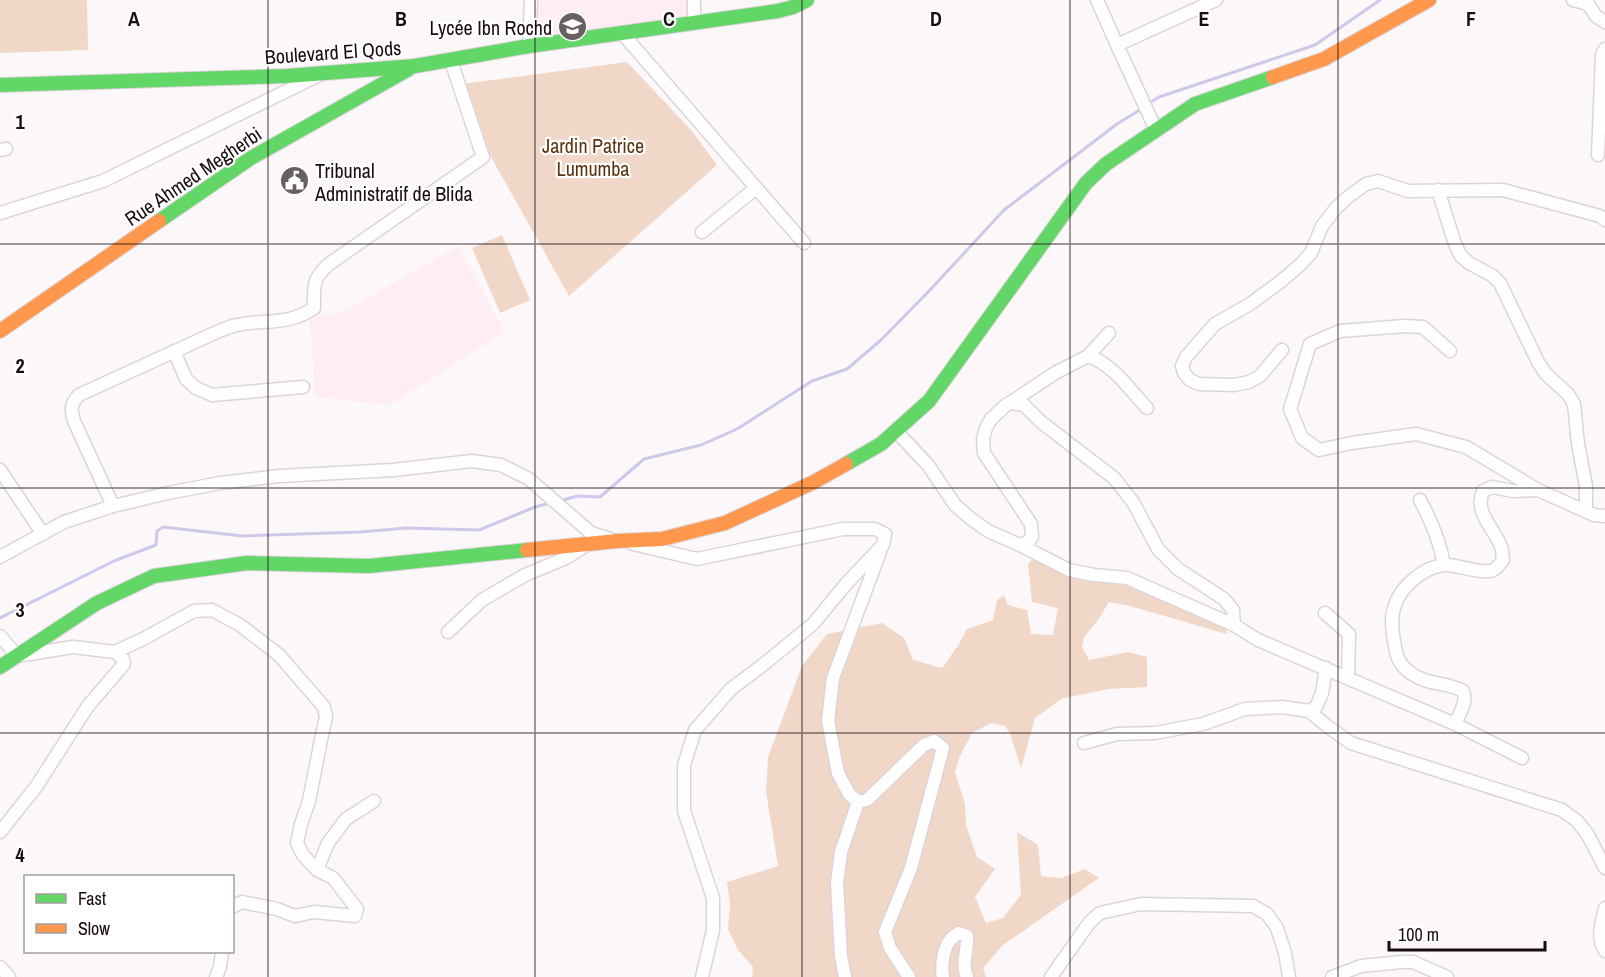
<svg xmlns="http://www.w3.org/2000/svg" width="1605" height="977" font-family="'Archivo Narrow',sans-serif">
<rect width="100%" height="100%" fill="#fcf8fa"/>
<path fill="#feedf3" d="M535,0H689L690,18L534,37Z
M458,246L505,332L390,405L315,397L310,319L346,310Z"/>
<path fill="#f0d7c7" d="M0,0H87L88,50L0,53Z
M627,62L692,131L717,165L569,296L491,157L463,84Z
M502,235L530,300L500,313L472,248Z
M1035,556L1080,580L1113,582L1150,591L1226,629L1227,634L1130,606L1109,602L1098,620L1084,637L1082,647L1089,660L1128,652L1147,657V687L1108,689L1061,699L1035,718L1021,768L1010,733L1005,726L991,723L972,733L959,758L955,772L965,804L966,825L977,857L995,869L975,897L986,923L1003,918L1021,895L1017,832L1038,845L1041,876L1061,878L1085,869L1099,878L1003,945L983,968L986,977H752L753,967L738,950L728,929L730,904L727,882L778,866L766,792L768,757L802,666L827,634L882,623L904,638L913,660L942,668L959,644L967,629L993,620L997,600L1004,595L1008,605L1027,610L1031,634L1053,635L1058,608L1032,602L1028,564Z"/>
<g fill="none" stroke-linecap="round" stroke-linejoin="round">
<path stroke="#cec8e9" stroke-width="3" d="M1148,104L1159,97L1315,45L1380,0
M560,501L577,496L600,497L644,459L701,445L737,429L812,381L847,369L881,340L930,290L1004,210L1117,124L1143,108
M0,618L114,561L156,545L157,531L163,527L242,536L360,532L406,528L479,530L535,507L550,503"/>
<defs>
<path id="street" d="M694,0V23
M1097,0L1117,45L1216,0
M1573,0L1588,4L1596,16L1605,22
M622,33L804,243
M1117,45L1156,130
M529,46L531,0
M0,150L6,149
M1598,155L1602,54L1605,49
M1438,190L1455,244L1461,256L1469,263L1493,276L1500,283L1538,362L1546,374L1568,394L1574,404L1578,444L1586,486V511
M0,213L103,181L317,76
M702,232L756,188
M1282,350L1260,376L1249,382L1234,385L1199,384L1190,380L1184,373L1182,366L1186,357L1215,324L1250,304L1280,282L1301,264L1311,253L1322,226L1336,208L1348,197L1366,184L1378,181L1408,191L1503,190L1600,216L1605,220
M174,351L186,379L196,388L212,395L303,387
M1450,351L1423,327L1405,326L1340,331L1310,344L1290,409L1302,438L1319,450L1352,443L1416,434L1466,447L1538,490L1594,515L1605,516
M1088,356C1113,364 1130,390 1147,408
M1010,403L1055,373L1088,356L1109,333
M896,431L928,465L955,505L970,518L988,531L1020,545L1028,542L1032,537L1031,524L984,453L983,439L986,428L991,419L1007,404L1010,403L1024,405L1041,422L1114,478L1133,502L1158,549L1178,569L1224,599L1233,610L1234,625
M0,470L43,534
M1420,500C1432,522 1440,541 1444,565
M113,506L74,421C70,409 71,404 79,395L219,331C225,329 231,326 237,325C265,319 288,326 314,308C314,286 312,279 329,264L483,157L451,61
M633,544L697,559L843,529H875L885,534L883,545L846,584L813,624L764,664L731,689L695,730L684,765V811L713,898V930L702,977
M1020,545L1069,570L1094,575L1127,578L1234,625L1258,640L1455,724L1522,758
M880,552L833,678L828,721L838,773L849,794L858,802L867,800L924,745L934,741L943,748L911,868L885,932L890,948L909,977
M0,557L64,522L113,506L168,493L220,483L279,476L393,470L472,461L501,465L529,479L591,533L610,539
M1325,613L1349,634L1348,677
M448,632L482,600L525,575L566,558L585,546
M0,636L17,656L73,647L115,652L123,659L124,664L88,706L36,787L0,832
M115,652L143,639L194,611L212,610L240,625L279,655L324,707L326,717L321,740L309,801L301,824L297,843L303,855L317,870L333,878L357,909L355,916L314,912L295,916L277,909L242,902L232,907
M1309,711L1327,726L1351,743L1562,810L1577,821L1588,835L1605,868
M1455,724C1459,714 1468,702 1463,691C1447,682 1427,685 1412,674C1396,663 1396,653 1393,635C1392,625 1391,617 1394,608C1399,588 1423,567 1444,565C1457,564 1476,573 1489,571C1495,571 1499,565 1503,560C1502,557 1503,554 1502,550C1497,530 1473,514 1483,491L1492,487L1513,491L1538,490
M1084,743L1117,734L1155,733L1203,724L1245,709L1282,707L1309,711L1316,707L1322,693L1326,668
M317,870L328,843L346,819L374,801
M1605,908C1602,923 1596,937 1605,951
M0,967L9,977
M216,977L220,967L222,952
M845,977L841,956L837,883L841,852L858,802
M943,977C941,966 943,948 951,939C953,936 956,935 959,933L967,936C968,950 961,964 967,977
M1051,977L1089,923L1100,913L1141,904L1253,906L1267,914L1277,928L1285,953L1289,977
M1332,977L1361,966L1402,962H1413L1447,977"/>
<path id="fast" d="M0,85L287,76L415,66L529,46L778,11L793,7L807,0
M159,221L251,158L409,69
M846,464L881,444L929,401L1086,183L1106,164L1195,104L1273,77
M0,667L97,603L154,576L247,563L369,566L527,550"/>
<path id="slow" d="M1273,77L1324,59L1429,0
M0,331L159,221
M527,550L617,541L662,539L725,523L814,482L846,464"/>
</defs>
<use href="#street" stroke="#ddd4d8" stroke-width="15"/>
<use href="#fast" stroke="#ddd4d8" stroke-width="16"/>
<use href="#slow" stroke="#ddd4d8" stroke-width="16"/>
<use href="#street" stroke="#fffefe" stroke-width="12"/>
<use href="#fast" stroke="#63d668" stroke-width="14"/>
<use href="#slow" stroke="#ff974d" stroke-width="14"/>
</g>
<path fill="none" stroke="#190d12" stroke-width="1.5" stroke-opacity="0.55" d="M268,0V977M535,0V977M802,0V977M1070,0V977M1338,0V977M0,244H1605M0,488H1605M0,733H1605"/>
<defs>
<symbol id="school-disc" viewBox="-11 -11 22 22"><circle r="9.5" fill="#685f63" stroke="#fff"/><path d="M0-5L7-2L0 1L-7-2ZM-4 1L0 2.5L4 1V4Q0 6-4 4Z" fill="#fff"/></symbol>
<symbol id="civic-disc" viewBox="-11 -11 22 22"><circle r="9.5" fill="#685f63" stroke="#fff"/><path d="M-.6-6.5H3V-4.5H.6V-3L4-1V1h2V6H-6V1h2V-1L-.6-3ZM-1.2 2.5V6h2.4V2.5Z" fill="#fff"/></symbol>
</defs>
<g fill-rule="evenodd">
<use href="#school-disc" x="556" y="10" width="33" height="33"/>
<use href="#civic-disc" x="278" y="164" width="33" height="33"/>
</g>
<g text-anchor="middle" dominant-baseline="central" stroke-width="4.5" stroke-linejoin="round" paint-order="stroke">
<g font-size="20" fill="#190d12" stroke="#fff" text-anchor="end">
<text x="552" y="27">Lycée Ibn Rochd</text>
<text x="315" y="170" text-anchor="start">Tribunal<tspan x="315" dy="23">Administratif de Blida</tspan></text>
</g>
<g font-size="20" fill="#190d12" stroke="#fff">
<text transform="translate(333 52) rotate(-4)">Boulevard El Qods</text>
<text transform="translate(193 176) rotate(-34)">Rue Ahmed Megherbi</text>
</g>
<g font-size="20" fill="#5c330f" stroke="#fff">
<text x="593" y="145">Jardin Patrice<tspan x="593" dy="23">Lumumba</tspan></text>
</g>
</g>
<g font-size="20" text-anchor="middle" font-weight="bold" fill="#190d12" stroke="#fff" stroke-width="4.5" stroke-linejoin="round" paint-order="stroke">
<text x="134" y="26">A</text>
<text x="401" y="26">B</text>
<text x="669" y="26">C</text>
<text x="936" y="26">D</text>
<text x="1204" y="26">E</text>
<text x="1471" y="26">F</text>
<text x="20" y="129">1</text>
<text x="20" y="373">2</text>
<text x="20" y="617">3</text>
<text x="20" y="862">4</text>
</g>
<rect x="24" y="875" width="210" height="78" fill="#ffffff" stroke="#a39ea0" stroke-width="1.5"/>
<rect x="36" y="894" width="30" height="9" fill="#63d668" stroke="#a39ea0" stroke-width="1.5"/>
<text x="78" y="905" font-size="18" fill="#190d12">Fast</text>
<rect x="36" y="924" width="30" height="9" fill="#ff974d" stroke="#a39ea0" stroke-width="1.5"/>
<text x="78" y="935" font-size="18" fill="#190d12">Slow</text>
<path d="M1389 941v9h156v-9" fill="none" stroke="#190d12" stroke-width="3"/>
<text x="1398" y="941" font-size="18" fill="#190d12" stroke="#ffffff" stroke-width="4.5" paint-order="stroke">100 m</text>
</svg>
